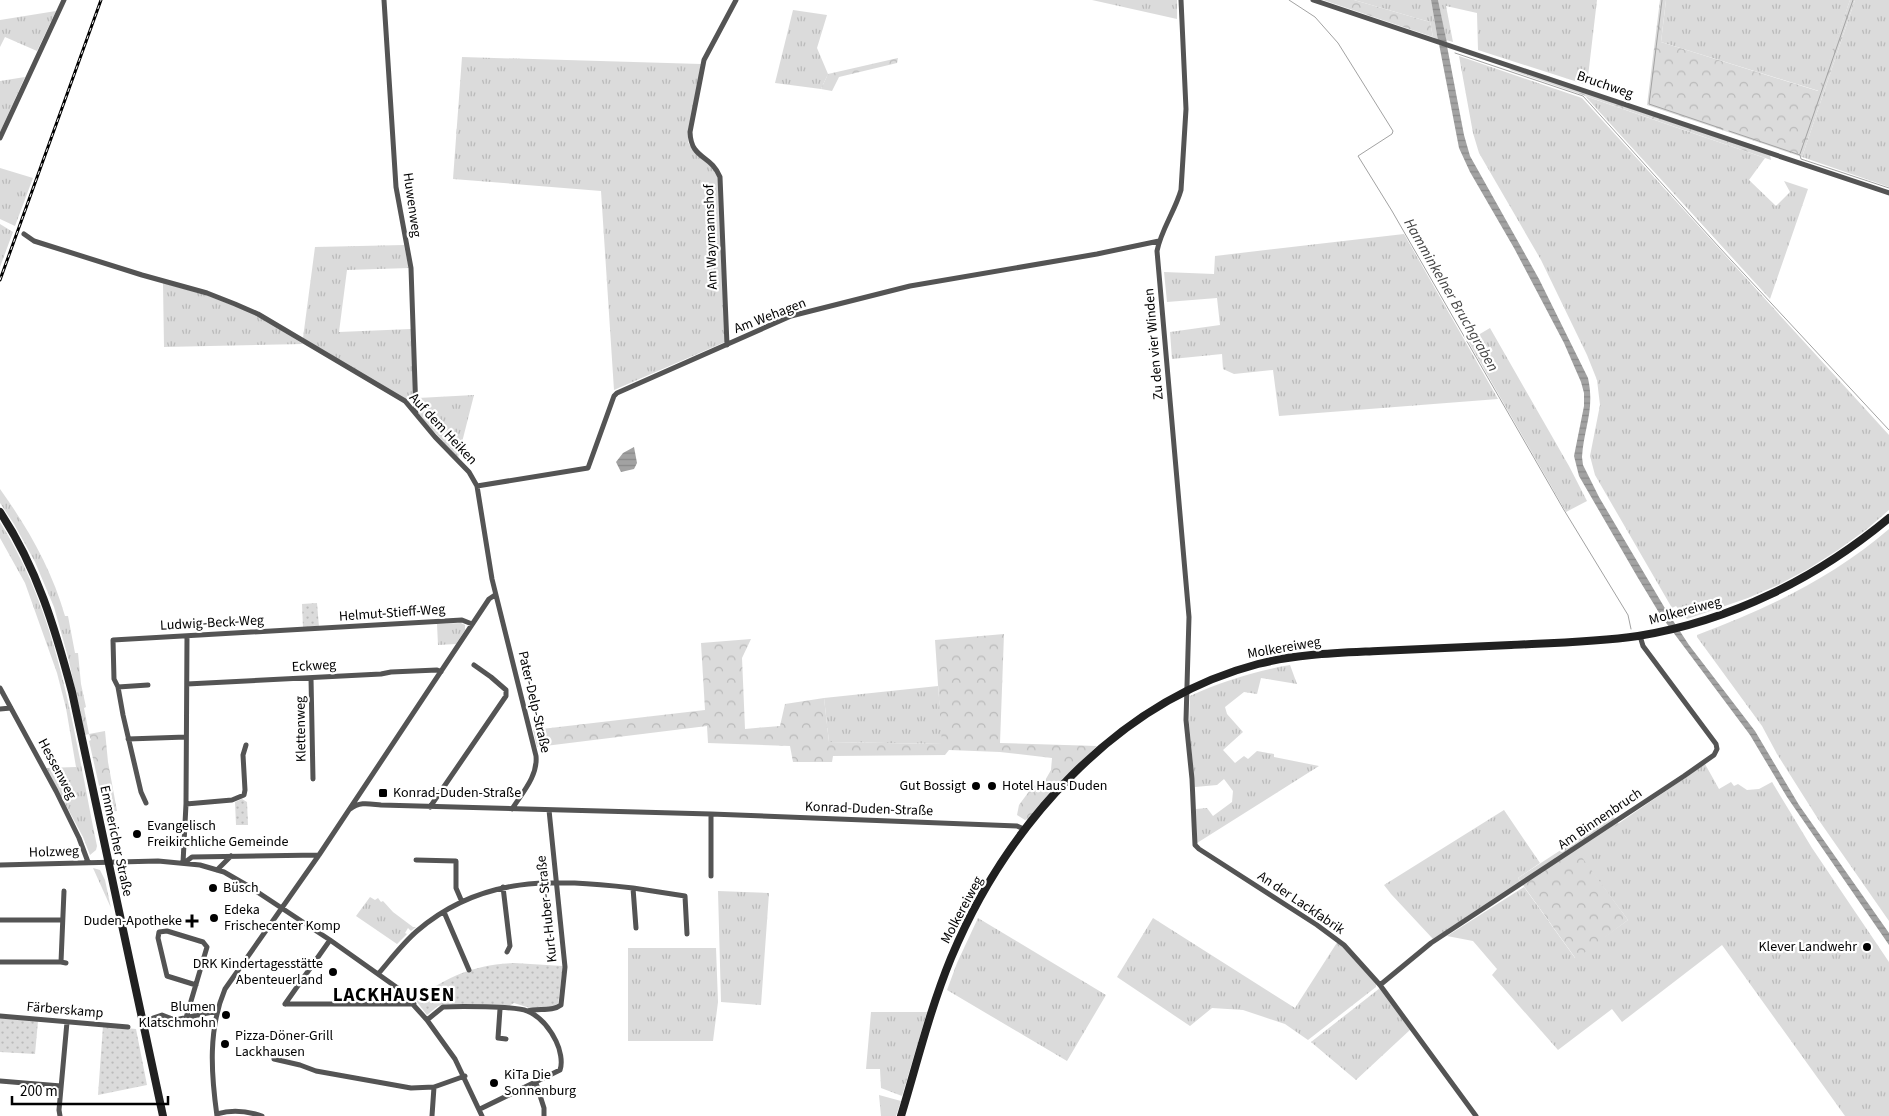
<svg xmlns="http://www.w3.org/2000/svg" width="1889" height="1116" font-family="'Source Sans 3',sans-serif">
<defs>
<pattern id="grass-tufts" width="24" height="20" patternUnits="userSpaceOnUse" patternTransform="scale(1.25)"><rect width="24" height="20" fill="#dbdbdb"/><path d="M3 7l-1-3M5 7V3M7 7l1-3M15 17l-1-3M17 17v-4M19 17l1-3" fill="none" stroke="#bababa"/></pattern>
<pattern id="forest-crowns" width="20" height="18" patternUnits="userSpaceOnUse" patternTransform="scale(1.25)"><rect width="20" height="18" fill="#dbdbdb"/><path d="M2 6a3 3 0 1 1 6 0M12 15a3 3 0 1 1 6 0" fill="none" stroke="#bababa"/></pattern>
<pattern id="park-dots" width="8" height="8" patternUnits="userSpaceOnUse" patternTransform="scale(1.25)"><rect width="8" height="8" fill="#dbdbdb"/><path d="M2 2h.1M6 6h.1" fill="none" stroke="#bababa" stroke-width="1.8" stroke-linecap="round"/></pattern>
<pattern id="water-rules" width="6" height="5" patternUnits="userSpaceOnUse" patternTransform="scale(1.25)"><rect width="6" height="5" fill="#a2a2a2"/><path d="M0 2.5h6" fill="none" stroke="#8a8a8a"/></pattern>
</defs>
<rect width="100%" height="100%" fill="#fff"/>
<path fill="url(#grass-tufts)" d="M1092,0H1177V19Z
M1354,0H1431L1438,41L1433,37L1430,22Z
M1438,0H1597L1587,85L1478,50L1477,13L1446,6L1453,42L1446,40Z
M1666,0H1850L1819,91L1661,42Z
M1855,0H1889V187L1802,157Z
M793,10L827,15L817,48L828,74L821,89L775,83Z
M56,11L37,51L5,37L0,47V20Z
M1459,56L1582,98L1889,435V510L1867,529L1838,550L1808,569L1778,585L1748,598L1687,619L1676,606L1672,608L1595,475L1590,456L1600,405L1597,380L1587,355L1541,260L1479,153L1473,133Z
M462,57L701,64L688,142C695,157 712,162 718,177L725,342L614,390L601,191L453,179Z
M25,77L0,132V81Z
M1585,96L1765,158L1749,180L1776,206L1790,192L1784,181L1808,189L1770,299Z
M0,168L33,178L15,226L0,219Z
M0,224L13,232L0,267Z
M1404,234L1498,399L1279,416L1273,370L1234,374L1223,369L1222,354L1172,359L1170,332L1220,325L1217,298L1167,302L1164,272L1214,274L1215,256Z
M404,245L409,268L347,270L339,332L411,329L414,400H406L303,338L315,247Z
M163,283L206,295L257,315L303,344L164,347Z
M1490,328L1569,466L1587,501L1566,512L1468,341Z
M474,395L458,458L419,415L418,398Z
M0,489C28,528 52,570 65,616H68L75,653H78L81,684L86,707L84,708L89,734L85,735L69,661L54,607L35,562L14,524L0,503Z
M0,522C61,619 74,736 97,846L96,850L90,855L83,837L46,768L76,767L66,708L57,673L25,583L0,538Z
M1889,529V921L1818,819L1777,754L1762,726L1697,637V635C1767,609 1832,578 1889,529Z
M461,623L465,625V630L456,644L438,645L437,624Z
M1290,665L1297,684L1261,678L1257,694L1244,692L1225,707L1227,714L1243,732L1223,750L1235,763L1244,756L1248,759L1257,751L1274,754V757L1319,766L1197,843L1196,809L1207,808L1213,816L1232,802L1233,791L1224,779L1217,785L1195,787L1189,723L1190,696C1223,681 1255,671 1290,665Z
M938,686L943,744L829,742L824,698Z
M1705,764L1719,789L1731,782L1734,786L1738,784L1747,790L1759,789L1772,782L1812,848L1889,962V1116H1845L1722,945L1622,1022L1612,1009L1558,1050L1492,975L1497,969L1473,941L1447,936L1524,887L1575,958L1628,920L1577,852Z
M1504,810L1540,863L1518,878L1521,883L1433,939L1391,894L1384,885Z
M93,868L100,870L105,880L111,908Z
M718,891L769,893L761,1005L721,1002Z
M370,897L375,900L378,898L381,902L383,901L393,912L413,927H416L411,931L408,928L405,933L407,934L397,944L356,916Z
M978,918L1106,995L1067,1061L947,990L957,963Z
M1153,918L1295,1008L1338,941L1376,984V987L1308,1040L1285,1024L1243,1010L1212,1008L1190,1026L1117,977Z
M628,948H716L718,1002L713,1041H628Z
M1380,988L1411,1029L1356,1080L1311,1042Z
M871,1012H927L902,1096L881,1088L880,1069H866Z
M879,1095L901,1101L896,1116H881Z"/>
<path fill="url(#forest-crowns)" d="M1323,0H1354L1430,22L1433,37Z
M1660,0H1666L1661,42L1818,91L1850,0H1855L1802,157L1647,105Z
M898,58L897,63L839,77L832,91L821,89L828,74Z
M1511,68L1770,155L1771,160L1510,70Z
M1004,634L1000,743L1097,746L1056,787L1030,818L1025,820L1017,815L1019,805L1033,786L1043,784L1051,770L1052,758L1000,752L949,750L945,755L833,756L832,762H793L790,746L708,743L707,726L537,747L533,730L705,710L701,643L751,639L742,658L745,729L780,726L785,704L824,698L829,742L942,744L935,640Z
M105,731L108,762L117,811L105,812L89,741L91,740L89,734Z
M1613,816L1619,824L1578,852L1628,920L1576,959L1518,878Z"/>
<path fill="url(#park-dots)" d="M317,603L319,627L303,628L302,604Z
M242,799L247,802L248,825H236L235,802Z
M514,963L563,966L558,1005L555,1007L533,1009L514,1003L509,1006L446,1004L438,1006L427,1015L414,998H416C451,976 472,965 514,963Z
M0,1018L38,1021L35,1054L0,1052Z
M103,1026L136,1029L147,1085L98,1095Z"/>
<path fill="url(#water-rules)" d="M1431,0H1438L1447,43L1438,41Z
M1439,44L1447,46L1464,135L1470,156L1539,279L1588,378C1595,410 1584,427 1582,457L1583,465L1599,497L1666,610L1689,645L1755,731L1799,805L1889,933V945L1787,797L1750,735L1661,616L1638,578L1579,476L1574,456L1584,406V393L1581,382L1564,343L1514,248L1470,172L1459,148Z
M634,447L637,463L634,469L621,472L616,462L623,453Z"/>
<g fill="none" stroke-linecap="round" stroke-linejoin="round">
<path stroke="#a2a2a2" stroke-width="1" d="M1289,0L1315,17L1338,43L1393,131L1392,134L1358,156L1392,211L1564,510L1628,615L1631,629
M1662,0L1649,104L1723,129
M1455,53L1583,96L1719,247L1889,430
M1729,131L1800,155L1801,159L1889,188
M1800,154L1853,0"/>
<path stroke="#545454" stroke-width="5" d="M384,0L396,187L411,268L416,413
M1181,0L1186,109L1181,190C1175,211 1161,230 1157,251L1189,617L1186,720L1192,779L1195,845L1199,849L1317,925L1344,945L1380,985L1476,1116
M1313,0L1889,193
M0,138L64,0
M24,234L34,241L142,275L207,293L235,304L258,314L405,401L435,437L469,472L477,486L492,579L536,756C538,776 522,793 512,809
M727,345L720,177C711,154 691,160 690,132L704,60L736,0
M477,486L588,468L614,396L617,393L791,316L910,286L1097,254L1159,241
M311,678L313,779
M187,684L381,674L391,672L437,670L441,672
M118,687L148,685
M0,688L56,791L79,838L88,862
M0,709L11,708
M128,739L186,737
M146,803L141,792L123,715L118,687L114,679L113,640L462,620L472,624
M186,804L232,800L244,795L245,790L243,755L246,745
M430,807L506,696V690L491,677L474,665
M350,809C360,801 370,804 381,805L711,814L1017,826L1026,830
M711,814V876
M416,860L456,861V888L462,902
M183,863L186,804L187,636
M184,863L192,857L319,855
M0,865L158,861L200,865L224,872L250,887L330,940L399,989L427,1020L455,1059L482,1116
M217,870L231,856
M503,887L510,946L507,952
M444,912L469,970
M0,920H62
M636,928L633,888L685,896L687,934
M0,962H61L66,963
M61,962L64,891
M379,973C391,959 403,943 417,931C482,875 553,879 633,888
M1380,985L1431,943L1684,776L1714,755L1717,749L1716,744L1643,646L1640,636
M285,1004H414
M285,1004L330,940
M500,1009L498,1038L506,1039
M527,1011C539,1008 552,1012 561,1005L565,967L549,810
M0,1016L128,1027
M153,1018L162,1015L175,1020L217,1011
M186,1018L207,947L203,942L167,931L159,932L158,938L167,976L196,985
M427,1020L443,1007C456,1006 516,1006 527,1011C540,1016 550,1029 556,1041C560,1049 563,1062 560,1070L480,1109
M274,1059L300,1065L316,1071L411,1088L434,1087L465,1076
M0,1081L61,1086
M536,1083L544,1108V1116
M217,1114C233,1109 247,1111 262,1116
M60,1116L59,1110L67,1022
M217,1116C211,1073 208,1029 225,989L319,855L489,599L495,595
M432,1116L434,1087"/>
<path stroke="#212121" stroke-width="8" d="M0,512C37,568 55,628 72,692L163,1116
M901,1116C917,1063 930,1009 951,958C1006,826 1116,701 1258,664C1297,654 1338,653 1378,651C1422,649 1467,647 1511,645C1554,643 1596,642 1638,636C1731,621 1817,578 1889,518"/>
<defs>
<path id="rail" d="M0,280L101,0"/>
</defs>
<use href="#rail" stroke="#000" stroke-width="3"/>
<use href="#rail" stroke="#fff" stroke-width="1" stroke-dasharray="4" stroke-linecap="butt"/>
</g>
<g fill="#000" stroke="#fff" stroke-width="2">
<circle cx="976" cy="786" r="5"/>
<circle cx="992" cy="786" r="5"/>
<rect x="378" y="788" width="10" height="10" rx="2.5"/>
<circle cx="137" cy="834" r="5"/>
<circle cx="213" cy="888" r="5"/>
<circle cx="214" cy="918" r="5"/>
<path d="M189.5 913.5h5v5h5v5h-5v5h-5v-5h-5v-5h5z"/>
<circle cx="1867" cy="947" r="5"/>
<circle cx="333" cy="972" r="5"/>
<circle cx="226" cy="1015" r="5"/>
<circle cx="225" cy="1044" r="5"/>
<circle cx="494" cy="1083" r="5"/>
</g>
<g text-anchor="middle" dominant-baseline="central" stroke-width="4.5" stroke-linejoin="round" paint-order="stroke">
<g font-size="14" fill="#000" stroke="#fff">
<text transform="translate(1605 85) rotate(19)">Bruchweg</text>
<text transform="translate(412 205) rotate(82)">Huwenweg</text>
<text transform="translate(711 237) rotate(-92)">Am Waymannshof</text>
<text transform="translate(770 316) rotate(-21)">Am Wehagen</text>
<text transform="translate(1154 344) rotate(-95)">Zu den vier Winden</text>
<text transform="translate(443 429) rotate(47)">Auf dem Heiken</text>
<text transform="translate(1685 611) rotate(-15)">Molkereiweg</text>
<text transform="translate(392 613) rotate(-4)">Helmut-Stieff-Weg</text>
<text transform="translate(212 623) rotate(-3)">Ludwig-Beck-Weg</text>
<text transform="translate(1284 648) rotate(-10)">Molkereiweg</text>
<text transform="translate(314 666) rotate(-3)">Eckweg</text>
<text transform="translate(534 702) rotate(77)">Pater-Delp-Straße</text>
<text transform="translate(301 729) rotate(-91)">Klettenweg</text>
<text transform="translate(57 769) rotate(62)">Hessenweg</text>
<text transform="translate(869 809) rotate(2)">Konrad-Duden-Straße</text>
<text transform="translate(1600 819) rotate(-34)">Am Binnenbruch</text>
<text transform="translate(116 841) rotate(78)">Emmericher Straße</text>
<text transform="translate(54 852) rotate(-2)">Holzweg</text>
<text transform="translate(1301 903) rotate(34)">An der Lackfabrik</text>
<text transform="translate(547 909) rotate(-96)">Kurt-Huber-Straße</text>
<text transform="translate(962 910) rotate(-62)">Molkereiweg</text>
<text transform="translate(65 1010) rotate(5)">Färberskamp</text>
</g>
<g font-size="14" fill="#000" stroke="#fff" text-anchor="start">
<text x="966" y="786" text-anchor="end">Gut Bossigt</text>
<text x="1002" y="786">Hotel Haus Duden</text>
<text x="393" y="793">Konrad-Duden-Straße</text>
<text x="147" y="826">Evangelisch<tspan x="147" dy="16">Freikirchliche Gemeinde</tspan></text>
<text x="223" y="888">Büsch</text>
<text x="224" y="910">Edeka<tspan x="224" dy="16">Frischecenter Komp</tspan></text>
<text x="182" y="921" text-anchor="end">Duden-Apotheke</text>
<text x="1857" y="947" text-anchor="end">Klever Landwehr</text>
<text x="323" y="964" text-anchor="end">DRK Kindertagesstätte<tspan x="323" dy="16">Abenteuerland</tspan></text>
<text x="216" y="1007" text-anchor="end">Blumen<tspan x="216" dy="16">Klatschmohn</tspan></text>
<text x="235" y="1036">Pizza-Döner-Grill<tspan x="235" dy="16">Lackhausen</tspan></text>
<text x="504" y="1075">KiTa Die<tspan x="504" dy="16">Sonnenburg</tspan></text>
</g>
<g font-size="15" font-style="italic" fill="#434343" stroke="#fff">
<text transform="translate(1451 295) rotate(60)">Hamminkelner Bruchgraben</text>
</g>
<g font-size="19" font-weight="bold" letter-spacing="1" fill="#000" stroke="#fff">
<text x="394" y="995">LACKHAUSEN</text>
</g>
</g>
<path d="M12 1096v8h156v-8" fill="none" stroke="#000000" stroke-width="2.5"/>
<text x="20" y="1096" font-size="15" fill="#000000" stroke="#ffffff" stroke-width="4" paint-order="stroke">200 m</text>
</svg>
